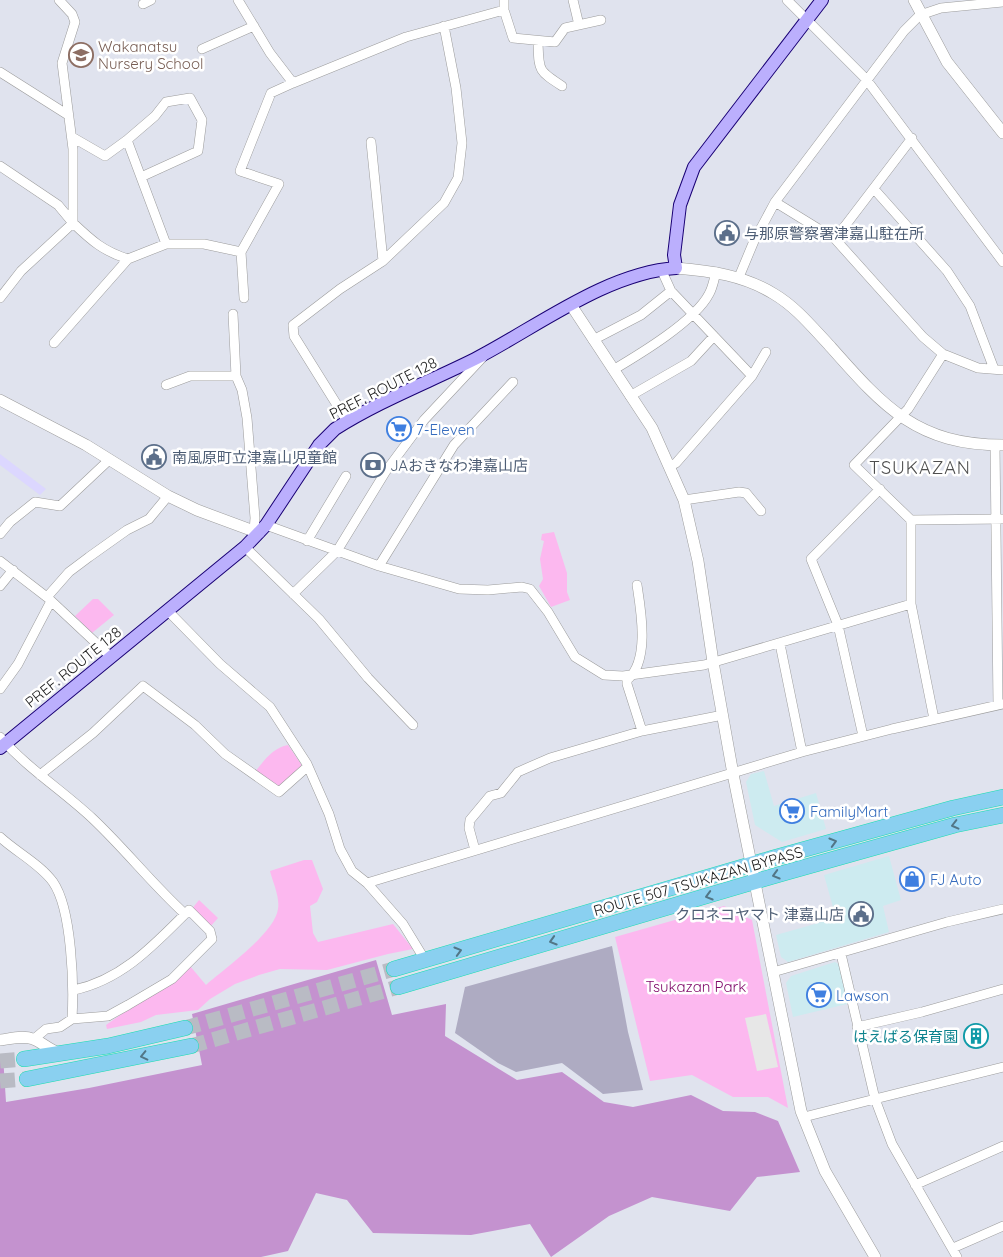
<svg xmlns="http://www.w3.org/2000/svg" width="1003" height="1257" font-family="Quicksand,'Noto Sans JP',sans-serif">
<rect width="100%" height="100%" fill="#e0e3ee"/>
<path fill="#cdebf0" d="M764,771L774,806L816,793L826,829L782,842L755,825L746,782L751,774Z
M889,856L901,900L883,906L889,932L788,962L781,957L776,935L836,918L824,875Z
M835,962L840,965L847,1004L793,1017L786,983L791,976Z"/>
<path fill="#dcd7ff" d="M0,454L46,489L40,495L0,465Z"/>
<path fill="#aeabc2" d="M612,946L628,1032L643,1090L603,1094L562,1063L516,1072L498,1063L455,1033L465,987Z"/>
<path fill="#c492cf" d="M376,960L392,1015L446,1004L445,1036L517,1080L562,1072L604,1102L633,1107L691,1095L723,1111L755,1112L778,1121L800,1172L757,1177L730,1211L652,1197L609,1216L551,1257L530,1224L471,1235L373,1233L347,1200L316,1193L288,1251L261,1257H0V1056H3L6,1102L89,1088L202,1065L192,1014Z"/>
<path fill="#fcb8ef" d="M554,532L567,573V592L570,600L551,607L539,586L543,579L540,559L544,541L541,540L542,534Z
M93,599H98L114,615L92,633L75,616Z
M288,745L301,764V769L278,788L254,773C264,761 272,748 288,745Z
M304,860H312L323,889L317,902L310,906L313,933L318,942L393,924L413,949L388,954L327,970L280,969L259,975L235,984L210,999L198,1010L156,1015L141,1022L107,1029L106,1025L190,966L206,985C224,969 275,933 278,909C280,897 273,883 270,871Z
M199,900L218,918L210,927L191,910Z
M724,906L752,920L788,1108L768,1097H733L692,1075L650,1081L615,937Z"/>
<path fill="#e7e7e7" d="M766,1014L778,1067L757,1071L745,1018Z"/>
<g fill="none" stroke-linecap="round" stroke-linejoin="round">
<path stroke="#b9bbc4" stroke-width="15" stroke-dasharray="15 8" stroke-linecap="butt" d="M185,1028L394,969
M191,1046L398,987
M0,1061L24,1059
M0,1081L27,1079"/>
<defs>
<path id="minor" d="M59,0L72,14L75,22L62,63L73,149V223C92,241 103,251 128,259L166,244H204L241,252L244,298
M238,0L270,53L293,83L406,37L504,10V0
M573,0L579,25
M787,0L866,79L1003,262
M143,4L151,0
M504,10L513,38L555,42L565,28L601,20
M538,41C539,70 537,70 562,86
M202,49L254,26
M0,72L68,115
M72,137L105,156L127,140
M371,142L383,261
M0,166L58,205L73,223L21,271L0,298
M141,177L198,151L202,120L190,98L166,102L155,116L127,140L166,244
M874,189L947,271L970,306L994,369
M775,202L835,239L912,138
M835,239L923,337L943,354
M241,252L279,184L240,171L271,93L293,83
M661,269L671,291L752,376L676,463L670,466
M739,277L754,241L775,202L904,31L920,15L941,8L1003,2
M233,314L236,376L242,390L247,418L255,518L254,531
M593,340L641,315L671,291
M54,343L128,259
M613,370C640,354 695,321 709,294C713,287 714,279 716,272
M1003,370L978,368L943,354L908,409L854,465L911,520L1003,519
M752,376L766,352
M166,385L190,376H236
M630,396L691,361L714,336
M347,421L294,336L293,325L340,289L383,261L444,203L458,178L462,143L456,88L444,26
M995,445L998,705
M684,500L739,492L746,493L761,511
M911,520V604L934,719
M266,525L379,566L459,589L488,590L522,587L530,589L548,612L575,657L604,675L623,676L704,665L911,604
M0,534L10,522L35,502L60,506L109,460
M307,541L346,476
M245,547L319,619L368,678L413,725
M0,561L48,598L111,657
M379,566L454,445L513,382
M637,585C641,611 650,661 627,680V684L642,731
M0,586L13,570
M293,594L337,551L386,471L424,420L483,357
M47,597L69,572L89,557L127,530L149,519L168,496
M168,611L220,664L270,707L307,764L329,814L340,849L352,871L367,883L403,924L425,960
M780,644L802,752
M0,689L18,664L51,601
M863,736L838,625L811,559L880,489
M0,737C27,768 62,790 92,818C125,849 152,884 185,914C152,947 121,980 74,990
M40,775L93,733L143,686L195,725L225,754L279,792L307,767
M0,837C16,852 40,864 53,882C72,909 74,986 72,1019
M475,850L469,828L470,820L490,796L501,793L518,772L550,758L642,731L723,715
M367,883L802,752L892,729L1003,704
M841,954L875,1099L1003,1067
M773,972L947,922L1003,909
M857,1027L922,1012L1003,989
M34,1039L46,1029L60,1027L72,1019L108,1016L128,1005L172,979L212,939L210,931L189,910
M804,1117L875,1099L892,1144L957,1257
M915,1185L1003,1146
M953,1248L1003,1226"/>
<path id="tertiary" d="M914,0L947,62L1003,133
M676,268C711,271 743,275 774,294C796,307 812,327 829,345C883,406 916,445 1003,445
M571,305L652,428L684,500L698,561L713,662L733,774L801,1111L825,1171L875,1257
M0,400L86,445L168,496L197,510L259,533
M0,1040C10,1039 23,1035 33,1039C42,1042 49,1050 59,1053"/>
<path id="secondary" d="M0,748L245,547L266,525L319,445L335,429C379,401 429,382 475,359C537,327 606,273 676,268L674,255L680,205L694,167L822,0"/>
<path id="trunk" d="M394,969L773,858L953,808L1003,797
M398,987L784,873L955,825L1003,815
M24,1059L108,1046L185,1028
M27,1079L191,1046"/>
</defs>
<use href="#minor" stroke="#9c9c9c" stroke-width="10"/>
<use href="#tertiary" stroke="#9c9c9c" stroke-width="12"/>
<use href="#secondary" stroke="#190074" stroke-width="14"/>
<use href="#trunk" stroke="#1adeb0" stroke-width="16"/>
<use href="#minor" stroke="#fff" stroke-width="9"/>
<use href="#tertiary" stroke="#fff" stroke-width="11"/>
<use href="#secondary" stroke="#bbaffd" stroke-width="12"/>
<use href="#trunk" stroke="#8ad0f0" stroke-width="15"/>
</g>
<defs><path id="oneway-chevron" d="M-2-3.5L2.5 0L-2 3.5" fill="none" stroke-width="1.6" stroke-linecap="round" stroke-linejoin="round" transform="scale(1.25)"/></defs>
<g stroke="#527686">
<use href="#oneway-chevron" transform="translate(955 825) rotate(166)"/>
<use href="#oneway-chevron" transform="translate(833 842) rotate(-16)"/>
<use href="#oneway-chevron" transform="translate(776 875) rotate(164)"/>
<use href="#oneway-chevron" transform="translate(709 896) rotate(164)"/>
<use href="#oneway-chevron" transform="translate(553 941) rotate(163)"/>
<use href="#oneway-chevron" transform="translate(458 951) rotate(-16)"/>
<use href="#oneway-chevron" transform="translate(144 1056) rotate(167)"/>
</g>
<defs>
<symbol id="school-ring" viewBox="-11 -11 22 22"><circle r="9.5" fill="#fff" stroke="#8d6e63" stroke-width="1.5"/><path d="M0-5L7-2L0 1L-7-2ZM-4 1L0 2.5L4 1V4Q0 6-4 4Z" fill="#8d6e63"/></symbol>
<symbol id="civic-ring" viewBox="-11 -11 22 22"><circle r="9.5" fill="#fff" stroke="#5c6f8a" stroke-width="1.5"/><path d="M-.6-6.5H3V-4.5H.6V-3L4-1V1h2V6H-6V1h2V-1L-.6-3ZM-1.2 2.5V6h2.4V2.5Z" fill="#5c6f8a"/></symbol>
<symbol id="supermarket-ring" viewBox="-11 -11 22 22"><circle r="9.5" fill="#fff" stroke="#3f7fe0" stroke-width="1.5"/><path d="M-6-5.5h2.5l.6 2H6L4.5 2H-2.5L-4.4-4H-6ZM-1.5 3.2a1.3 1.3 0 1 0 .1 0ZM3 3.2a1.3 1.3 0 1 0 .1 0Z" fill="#3f7fe0"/></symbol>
<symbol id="bank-ring" viewBox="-11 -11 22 22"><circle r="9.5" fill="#fff" stroke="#5c6f8a" stroke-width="1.5"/><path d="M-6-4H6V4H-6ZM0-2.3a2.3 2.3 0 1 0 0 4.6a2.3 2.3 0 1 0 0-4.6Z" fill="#5c6f8a"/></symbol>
<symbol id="shop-ring" viewBox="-11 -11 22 22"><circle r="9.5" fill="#fff" stroke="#3f7fe0" stroke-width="1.5"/><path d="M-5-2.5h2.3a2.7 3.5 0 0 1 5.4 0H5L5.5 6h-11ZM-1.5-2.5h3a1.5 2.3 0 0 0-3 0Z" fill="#3f7fe0"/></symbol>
<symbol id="building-ring" viewBox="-11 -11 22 22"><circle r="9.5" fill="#fff" stroke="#0f9aa8" stroke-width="1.5"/><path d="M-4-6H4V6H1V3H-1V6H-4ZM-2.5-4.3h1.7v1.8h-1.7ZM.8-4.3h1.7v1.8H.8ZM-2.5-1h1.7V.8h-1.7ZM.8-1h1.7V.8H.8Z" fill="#0f9aa8"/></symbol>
</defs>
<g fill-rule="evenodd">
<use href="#school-ring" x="67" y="41" width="28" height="28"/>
<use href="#civic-ring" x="713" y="219" width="28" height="28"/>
<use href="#supermarket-ring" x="385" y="415" width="28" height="28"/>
<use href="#civic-ring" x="140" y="443" width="28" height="28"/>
<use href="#bank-ring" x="359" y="451" width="28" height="28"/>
<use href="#supermarket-ring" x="778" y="797" width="28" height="28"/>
<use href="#shop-ring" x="898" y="865" width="28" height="28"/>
<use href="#civic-ring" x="847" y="900" width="28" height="28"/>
<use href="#supermarket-ring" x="805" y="981" width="28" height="28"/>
<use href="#building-ring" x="962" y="1022" width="28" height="28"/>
</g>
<g text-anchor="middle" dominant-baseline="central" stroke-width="5" stroke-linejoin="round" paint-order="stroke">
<g font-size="15" fill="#785e54" stroke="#fff" text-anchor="start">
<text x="98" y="46">Wakanatsu<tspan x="98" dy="17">Nursery School</tspan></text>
</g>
<g font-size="15" fill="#4e5e75" stroke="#fff" text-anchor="start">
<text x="744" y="233">与那原警察署津嘉山駐在所</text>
<text x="172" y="457">南風原町立津嘉山児童館</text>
<text x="390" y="465">JAおきなわ津嘉山店</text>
<text x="844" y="914" text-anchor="end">クロネコヤマト 津嘉山店</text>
</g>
<g font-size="15" fill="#1b1b1b" stroke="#fff">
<text transform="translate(383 388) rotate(-27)">PREF. ROUTE 128</text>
<text transform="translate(73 667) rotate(-39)">PREF. ROUTE 128</text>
<text transform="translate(698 881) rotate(-16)">ROUTE 507 TSUKAZAN BYPASS</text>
</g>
<g font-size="15" fill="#366cbe" stroke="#fff" text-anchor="start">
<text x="416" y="429">7-Eleven</text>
<text x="810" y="811">FamilyMart</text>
<text x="930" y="879">FJ Auto</text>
<text x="836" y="995">Lawson</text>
</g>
<g font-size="15" fill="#7d0566" stroke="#fff">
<text x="696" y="986">Tsukazan Park</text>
</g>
<g font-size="15" fill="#0d838f" stroke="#fff" text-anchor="end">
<text x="958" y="1036">はえばる保育園</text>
</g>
<g font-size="18" letter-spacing="1" fill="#4e4e4e" stroke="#fff">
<text x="920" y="467">TSUKAZAN</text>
</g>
</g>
</svg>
